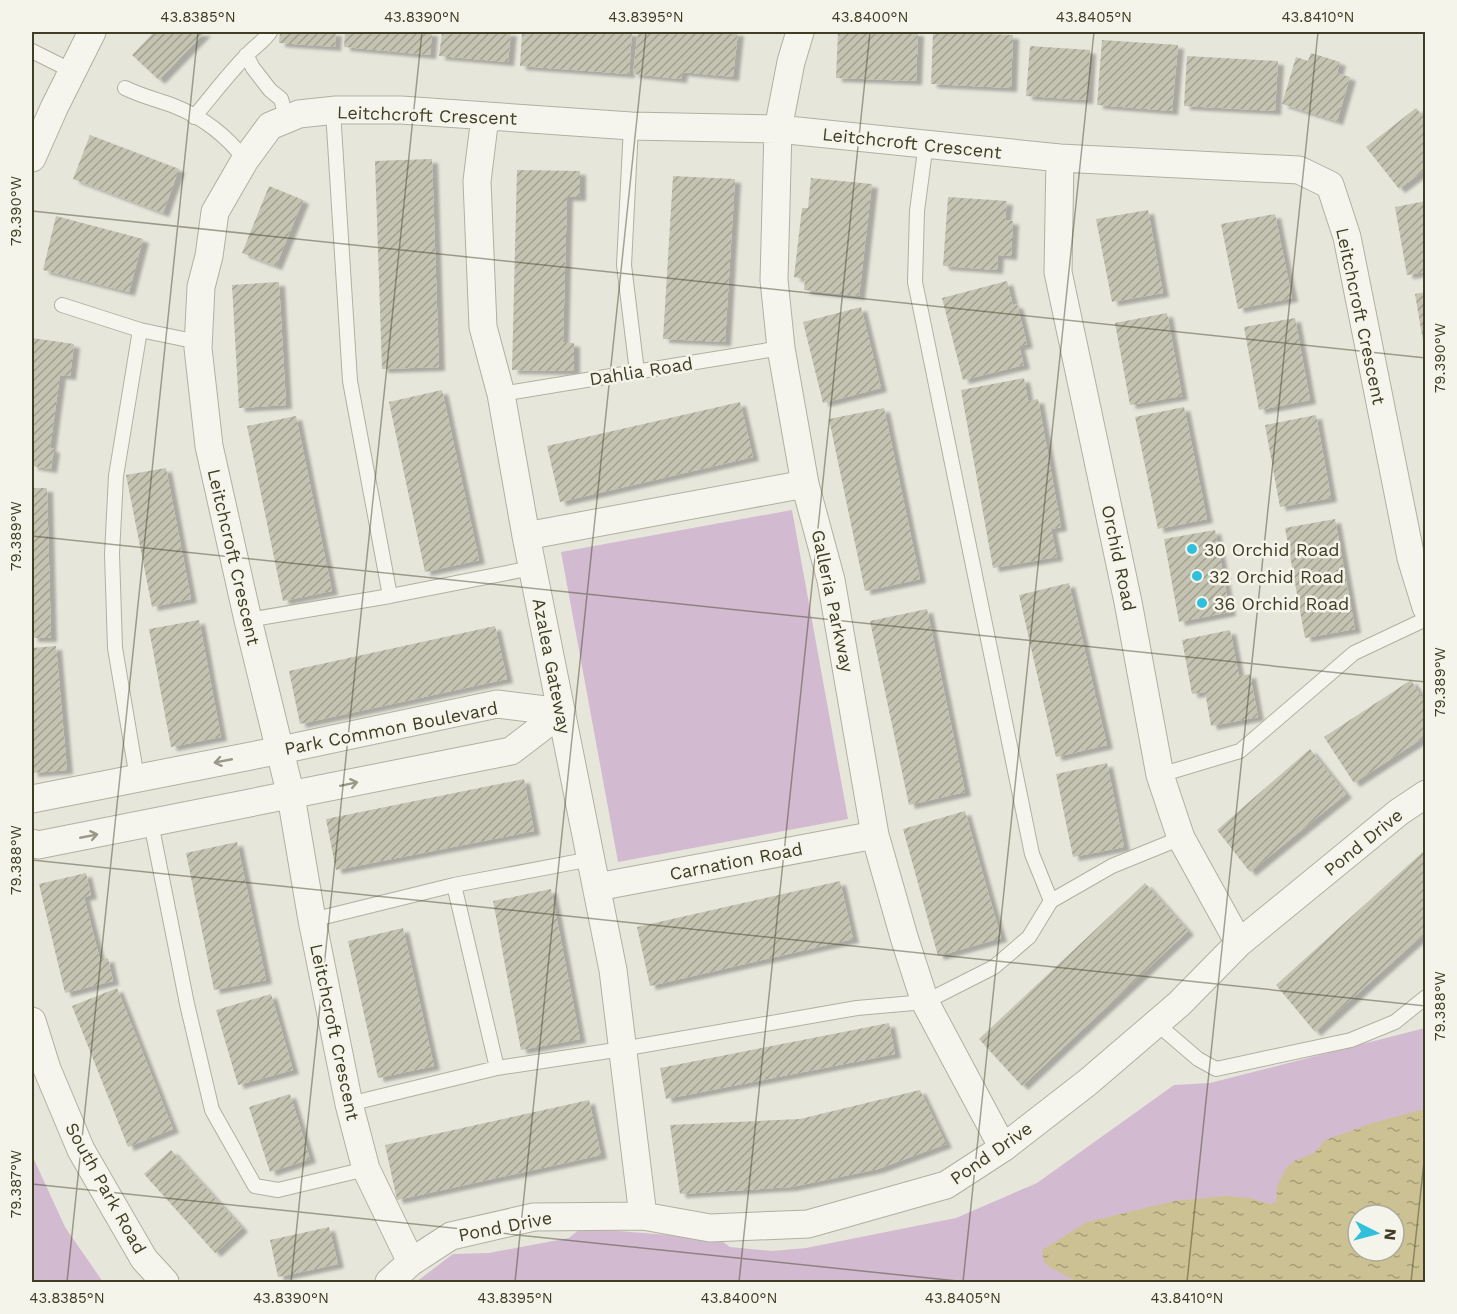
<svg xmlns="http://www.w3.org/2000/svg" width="1457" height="1314" font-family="'Work Sans',sans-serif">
<defs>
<pattern id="water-ripples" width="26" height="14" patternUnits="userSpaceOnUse" patternTransform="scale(1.5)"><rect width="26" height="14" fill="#ccc192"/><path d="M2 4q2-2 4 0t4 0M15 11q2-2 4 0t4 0" fill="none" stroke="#a79e77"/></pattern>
<pattern id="building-hatch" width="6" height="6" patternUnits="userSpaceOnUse" patternTransform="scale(1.5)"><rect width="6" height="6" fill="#c5c3b2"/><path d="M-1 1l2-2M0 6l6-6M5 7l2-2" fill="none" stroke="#a1a091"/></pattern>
<filter id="shadow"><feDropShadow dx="6" dy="4" stdDeviation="1.5" flood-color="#0004"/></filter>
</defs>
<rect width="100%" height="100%" fill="#e7e6db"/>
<path fill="#d2bbd1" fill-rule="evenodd" d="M792,510L848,819L618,862L561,552Z
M1425,1028V1282H416L453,1254L489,1253L569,1238L581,1228L719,1239L730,1247L772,1251L806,1248L956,1218L1037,1183L1174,1085L1210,1083ZM1358,1215H1394V1251H1358Z
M32,1155L65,1227L103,1282H32Z"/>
<path fill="url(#water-ripples)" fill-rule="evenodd" d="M1425,1109V1282H1078L1049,1267L1044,1261L1042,1250L1087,1222L1174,1201L1226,1196L1250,1198L1270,1204L1276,1202L1277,1186L1286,1168L1294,1161L1314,1153L1325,1140L1372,1123ZM1358,1215H1394V1251H1358Z"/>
<path fill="url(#building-hatch)" filter="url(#shadow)" d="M154,32H205L159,80L132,55Z
M280,32H336L335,47L279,43Z
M345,32H432L430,55L344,47Z
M442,32H511L508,62L439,56Z
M522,32H632L629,74L520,66Z
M638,32H738L733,77L682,72L681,79L633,74Z
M838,32H918L916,81L836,78Z
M933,32L1013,35L1011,88L931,84Z
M1102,40L1178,45L1172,111L1097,105Z
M1030,46L1090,50L1087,100L1026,96Z
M1311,53L1340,62L1337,73L1350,77L1337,121L1282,104L1296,57L1308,61Z
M1187,56L1278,61L1275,111L1184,106Z
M1416,108L1426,120V169L1399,189L1366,147Z
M90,135L179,169L163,213L73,179Z
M432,159L439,367L382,369L375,161Z
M517,170L580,171V197H567L563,342L574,343V371L512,370Z
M673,176L735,179L725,342L663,339Z
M811,178L872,184L859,296L804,290L805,279L794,277L802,208H808Z
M269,186L303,200L276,266L242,253Z
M948,197L1007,201L1005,220L1013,221L1011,256L998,255L997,270L943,266Z
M1426,201V272L1407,275L1395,207Z
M1148,210L1163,293L1112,302L1096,219Z
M1275,214L1292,298L1238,309L1221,224Z
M56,216L143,239L129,292L43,270Z
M1007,281L1013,305L1017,304L1027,344L1019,346L1024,365L963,380L942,298Z
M279,282L286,405L239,408L232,285Z
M1426,292V347H1424L1415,294Z
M861,307L881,388L823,403L803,322Z
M1167,313L1182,396L1130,405L1115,323Z
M1295,318L1310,400L1259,410L1244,327Z
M32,338L74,344L70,376L60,375L50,448L54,449L51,469L32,466Z
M1024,378L1028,401L1038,399L1061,527L1051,529L1057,557L993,568L961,390Z
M442,390L479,560L425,572L389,402Z
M740,402L753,457L560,502L547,446Z
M1184,407L1207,519L1158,529L1135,417Z
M884,408L920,579L865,591L829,419Z
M1316,415L1331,498L1280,507L1265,425Z
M296,416L332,591L283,601L247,426Z
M166,468L191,599L152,607L126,475Z
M32,488H47L51,638H32Z
M1335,519L1355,629L1305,638L1285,528Z
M1215,530L1230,612L1179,622L1164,539Z
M1069,583L1107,745L1056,757L1019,595Z
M927,609L965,792L909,805L870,621Z
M199,620L221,737L171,747L149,629Z
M495,626L507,679L300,724L289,671Z
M1230,630L1239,676L1250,674L1258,717L1211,726L1205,692L1192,694L1182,640Z
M56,646L67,770L32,773V648Z
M1411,680L1426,704V736L1354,783L1324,737Z
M1310,749L1346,794L1250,872L1217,830Z
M1107,763L1124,847L1073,857L1056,774Z
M524,779L534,831L336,870L326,819Z
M965,811L1001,938L938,956L903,829Z
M237,842L266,980L214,990L186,853Z
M1426,849V932L1315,1032L1276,985Z
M86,873L91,895L84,897L100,960L108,958L113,981L65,993L39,884Z
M840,881L853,939L650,986L637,927Z
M1145,883L1188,931L1022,1086L979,1039Z
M551,889L580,1039L521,1050L493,901Z
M403,928L434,1066L378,1078L348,941Z
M117,988L173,1129L128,1147L72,1006Z
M271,994L293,1070L238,1085L216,1010Z
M889,1023L895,1054L666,1099L660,1068Z
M920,1090L946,1144L878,1169L791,1187L680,1194L670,1125L800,1119Z
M290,1094L310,1159L270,1172L249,1107Z
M589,1100L601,1155L397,1200L385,1145Z
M171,1150L242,1228L215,1253L144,1174Z
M329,1227L338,1264L278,1277L270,1240Z"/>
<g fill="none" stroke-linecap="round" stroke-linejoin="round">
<defs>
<path id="lane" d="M32,51L72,71
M246,55L253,68L270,90L281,99L287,120
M125,88C141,96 158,100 174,106C202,117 227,136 245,160
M333,111L350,381L390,596
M194,117C212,96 228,74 247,55C255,46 264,41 270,32
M631,126L624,265L637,372
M926,143L917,211L915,282L1032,854L1051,901
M62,305L140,330L198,342
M501,394L781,348
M248,620L390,596L532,568
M1160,775L1240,751L1354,653L1426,619
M137,778L115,648L112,554L116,476L140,330
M151,823L187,1004L212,1110L255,1186L278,1190L366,1169
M454,885L497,1068
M312,920L454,885L591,859
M1156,1023L1198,1059L1216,1069L1351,1040L1395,1022L1426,997
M349,1104L497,1068L622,1049L857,1008L925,1002L994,967L1029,937L1051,901L1112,866L1181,838"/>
<path id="street" d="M800,32L791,62L778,129L774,280L781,348L805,484L831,580L875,835L904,937L925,1002L1003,1148
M485,117L477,181L483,327L501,394L526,536L613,970L643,1216
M32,158L54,108L92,32
M1060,158L1058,272L1128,602L1160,775L1181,838L1239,943
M526,536L805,484
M32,799L281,750L497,704L562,712
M32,843L38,845L511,751L562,712
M597,887L875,835
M32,1021L47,1069L81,1150L144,1259L165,1282
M411,1262L366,1169L349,1104L312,920L291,796L248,620L209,446L198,348L201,287L209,256L215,212L245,160L270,126L299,114L336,110H401L631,126L778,129L1060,158L1299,170L1330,185L1347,237L1411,558L1426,607
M389,1282L411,1262L451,1236L534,1217L643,1216L710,1228L808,1224L946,1185L1003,1148L1088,1082L1179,1004L1239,943L1399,812L1426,794"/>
</defs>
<use href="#lane" stroke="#b1b0a0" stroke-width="16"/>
<use href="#street" stroke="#b1b0a0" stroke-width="29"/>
<use href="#lane" stroke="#f5f5ee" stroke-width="14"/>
<use href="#street" stroke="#f5f5ee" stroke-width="27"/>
</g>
<defs><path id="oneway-shaft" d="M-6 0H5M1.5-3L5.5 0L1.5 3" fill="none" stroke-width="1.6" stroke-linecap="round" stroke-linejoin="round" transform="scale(1.5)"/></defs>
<g stroke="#9a9989">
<use href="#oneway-shaft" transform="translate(223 761) rotate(169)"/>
<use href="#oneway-shaft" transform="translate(349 784) rotate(-12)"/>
<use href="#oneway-shaft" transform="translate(89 836) rotate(-11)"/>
</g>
<path fill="none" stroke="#3f3d24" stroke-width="1.5" stroke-opacity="0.45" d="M1407,32L1426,33M32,211L1426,358M32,536L1426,682M32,860L1426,1006M32,1184L967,1282M67,1282L198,32M291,1282L422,32M515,1282L646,32M739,1282L870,32M963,1282L1094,32M1187,1282L1318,32M1411,1282L1426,1143"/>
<g fill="#31c0db" stroke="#f5f4ea" stroke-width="2">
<circle cx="1192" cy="549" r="6"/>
<circle cx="1197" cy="576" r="6"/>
<circle cx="1202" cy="603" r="6"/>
</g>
<g text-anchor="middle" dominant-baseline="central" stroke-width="5" stroke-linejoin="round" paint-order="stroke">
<g font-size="18" fill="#3f3d24" stroke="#f5f4ea">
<text transform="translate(427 115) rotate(2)">Leitchcroft Crescent</text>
<text transform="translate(912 143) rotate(6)">Leitchcroft Crescent</text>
<text transform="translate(1361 316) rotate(78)">Leitchcroft Crescent</text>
<text transform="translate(641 371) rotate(-9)">Dahlia Road</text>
<text transform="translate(234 557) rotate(77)">Leitchcroft Crescent</text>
<text transform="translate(1119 558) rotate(78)">Orchid Road</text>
<text transform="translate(833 601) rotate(78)">Galleria Parkway</text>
<text transform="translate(552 666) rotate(79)">Azalea Gateway</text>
<text transform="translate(391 728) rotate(-11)">Park Common Boulevard</text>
<text transform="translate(1363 842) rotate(-39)">Pond Drive</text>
<text transform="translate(736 861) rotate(-11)">Carnation Road</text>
<text transform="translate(335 1032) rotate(78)">Leitchcroft Crescent</text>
<text transform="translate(991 1153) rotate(-35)">Pond Drive</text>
<text transform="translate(106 1188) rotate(61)">South Park Road</text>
<text transform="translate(505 1226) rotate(-11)">Pond Drive</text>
</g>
<g font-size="18" fill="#3f3d24" stroke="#f5f4ea" text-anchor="start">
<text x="1204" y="549">30 Orchid Road</text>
<text x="1209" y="576">32 Orchid Road</text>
<text x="1214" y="603">36 Orchid Road</text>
</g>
</g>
<rect width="1457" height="1314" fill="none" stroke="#f5f4ea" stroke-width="66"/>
<g transform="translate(1376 1233) rotate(96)"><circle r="28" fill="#f5f4ea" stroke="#acab9b" stroke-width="1.5"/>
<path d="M0-4.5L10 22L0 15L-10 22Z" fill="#31c0db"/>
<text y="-9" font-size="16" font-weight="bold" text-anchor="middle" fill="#3f3d24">N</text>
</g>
<rect x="33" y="33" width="1391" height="1248" fill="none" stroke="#3f3d24" stroke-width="2"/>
<g font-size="15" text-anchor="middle" fill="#3f3d24">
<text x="198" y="22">43.8385°N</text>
<text x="422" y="22">43.8390°N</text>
<text x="646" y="22">43.8395°N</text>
<text x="870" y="22">43.8400°N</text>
<text x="1094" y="22">43.8405°N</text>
<text x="1318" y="22">43.8410°N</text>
<text transform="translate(16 211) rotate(-90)" y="5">79.390°W</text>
<text transform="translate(1440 358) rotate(-90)" y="5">79.390°W</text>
<text transform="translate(16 536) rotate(-90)" y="5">79.389°W</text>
<text transform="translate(1440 682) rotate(-90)" y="5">79.389°W</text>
<text transform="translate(16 860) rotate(-90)" y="5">79.388°W</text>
<text transform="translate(1440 1006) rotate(-90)" y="5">79.388°W</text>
<text transform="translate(16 1184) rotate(-90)" y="5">79.387°W</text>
<text x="67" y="1303">43.8385°N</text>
<text x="291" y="1303">43.8390°N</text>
<text x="515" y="1303">43.8395°N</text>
<text x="739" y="1303">43.8400°N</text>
<text x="963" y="1303">43.8405°N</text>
<text x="1187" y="1303">43.8410°N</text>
</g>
</svg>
